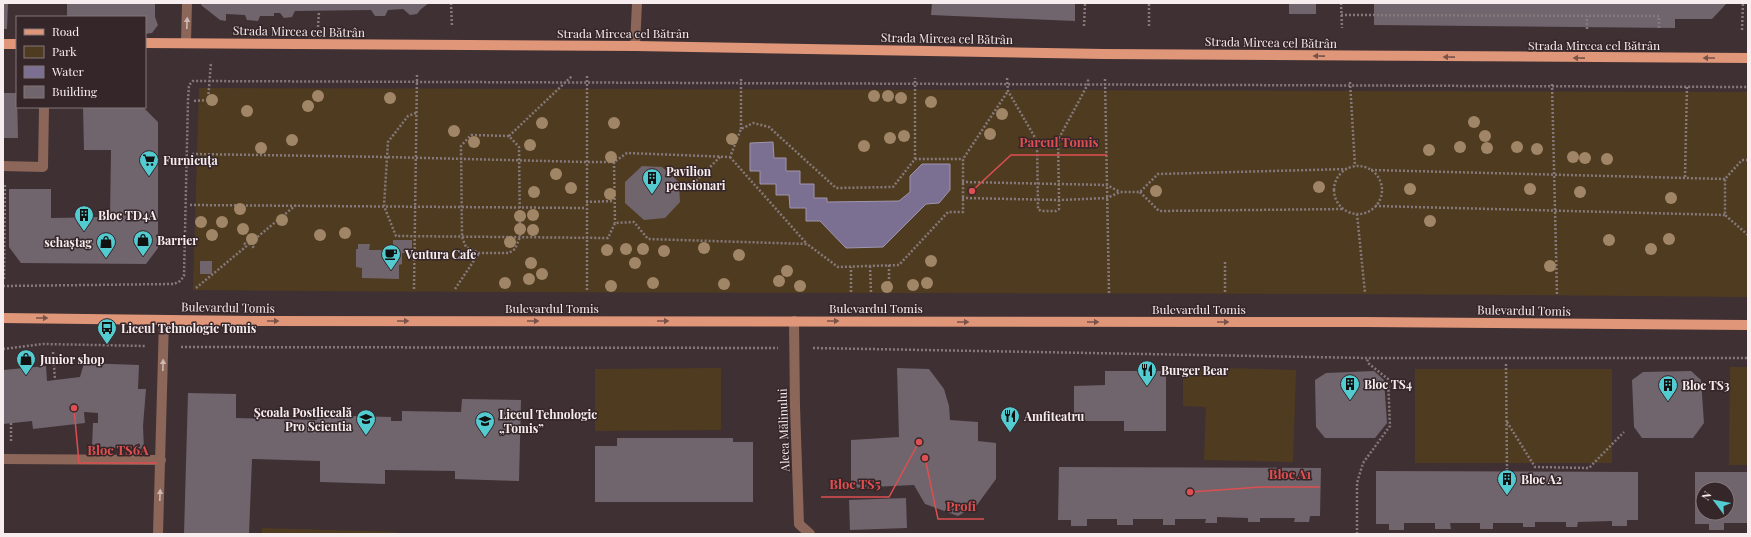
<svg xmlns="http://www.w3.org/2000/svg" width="1751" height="537" font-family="'Playfair Display',serif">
<rect width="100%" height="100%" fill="#3f3033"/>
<path fill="#4f3c20" d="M199,88L1748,92V297C1230,291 711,295 193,290Z
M1183,367L1296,370L1293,462L1204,460L1206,407L1183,406Z
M1730,367H1748V465H1729Z
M721,368V430L595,431V369Z
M1415,369H1612V463H1415Z
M262,528L396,532L395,534H262Z"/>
<path fill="#7b6f92" stroke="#a095ae" d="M773,142L774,158H786V171H800V184H814V198H827V202L899,201L910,192V176L922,164H950V190L939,203L926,204L883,247L846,248L820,221H806V208H790L789,195H776V184H760V171H750V143Z"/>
<path fill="#70646d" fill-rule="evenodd" d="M3,3H8L7,29H3Z
M67,3H155V17L158,25L152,33L145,34V17H67Z
M202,3H429L421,9L417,14L410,15L403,9L388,10L385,16H375L371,10L295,11L292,17L284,18L280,13H274V16H260L258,21L247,20L245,15L226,14V21L220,20L201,5Z
M932,3H1075V21L931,15Z
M1289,3H1316V14H1289Z
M1374,3H1727L1712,19H1675V28L1374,25Z
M3,93H17L18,138H3Z
M83,107H143L158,122V248L146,264L21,263L9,247V189H51V218L110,217L111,150H84Z
M642,166L662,167L679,182L680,202L665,218L644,220L625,203V182Z
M393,240H412V253H402V264L399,265V279L362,278V268L356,267V249H358V244H370L369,250H393Z
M200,261H212V274H200Z
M84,363L139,365L138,389H146L143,426L144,449L92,447L93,423H98V413L84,412L85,423L33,429L32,421L3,424V370L46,366L47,381L80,377Z
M897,368L929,369L944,389L949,406L950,420L978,422V441L996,443V479L977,505L958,516L925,504L914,485L851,488V440L899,437Z
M1105,371H1166V431H1124V421H1074V386L1105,385Z
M1374,371L1384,380L1387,423L1375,438H1325L1316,427L1315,380L1326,373Z
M1691,371L1701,380L1704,423L1693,438H1642L1634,427L1632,380L1643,372Z
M188,393L236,394V418L317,420V415L391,417V421H402V411L461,412L462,399L521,400L519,481L455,479V471L385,470V484L320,482V461L252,459L249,534H184Z
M617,438H733V442H753V502H595V446H617Z
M1059,467L1321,468L1320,516H1310L1309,522H1294L1295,518H1260V522H1248V518L1217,517V523H1205L1206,519H1175V525H1163V519H1133V525H1117V519H1087V526H1071V520H1058Z
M1376,471L1638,472V520H1627V526H1612V521L1578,522L1577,527H1566V522H1535V527H1523V523H1493V529H1480V523H1450L1451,529H1435V523H1404V530H1389V524H1376Z
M1695,472H1748V523H1724V530H1709V524H1695ZM1703,489H1727V513H1703Z
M906,498L907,528L850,530L849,500Z"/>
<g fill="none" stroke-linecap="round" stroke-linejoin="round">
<path stroke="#86797b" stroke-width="2.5" stroke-dasharray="2 2" stroke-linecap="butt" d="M451,3L452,27
M1341,3L1342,28
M1341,15L1659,16V29
M1084,26L1085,3
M1149,26V3
M318,27L319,11
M1587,29V16
M1742,30L1743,3
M587,76V290
M1007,78L1008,91L1037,141L1038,209L1041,211H1056L1059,209V200L1058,140L1088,84V79
M1105,79L1109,293
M1350,82L1355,166
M1552,84L1557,294
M194,101L208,100L211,62
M416,113L408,116L388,142L384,206L396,236L608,238L615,223L634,222L648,239L807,244L838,267L899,265L948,212H963V159L1008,91
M741,129V77
M471,135L509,136L519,147L520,237L515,249L509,253H479L466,247L462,237L461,146Z
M509,136L572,76
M1037,141L1058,140
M192,154L387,157L586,162H614L627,153L730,157L741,129L753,123L769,127L836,188L893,187L915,159H963
M730,157L807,244
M915,159V78
M1748,160H1742L1725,179V215L1748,235
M614,162L615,223
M1334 190a24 24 0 1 1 48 0a24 24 0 1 1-48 0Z
M1371,170L1725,179
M1685,177L1687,85
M962,182L1107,185L1120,192
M679,188H689L720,157
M1140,192L1159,211L1344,209
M962,198L1059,200L1107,198L1120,192H1140L1158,174L1348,169
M586,202L614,201
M190,205L586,208
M1375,206L1725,215
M1357,214L1365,293
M244,243L247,246
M250,243L254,248
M1225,262V293
M889,265V292
M870,266L871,292
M4,279L5,183
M3,286L174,284L180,281L184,276L188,100L189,85L193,81L1748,87
M196,288L296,205
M414,289L417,75
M455,289L479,253
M851,292V267
M181,347L778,348
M813,348L1367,358H1748
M3,349L43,344L146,346
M53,352L55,380
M1506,364L1507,472
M1507,422L1535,467L1589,468L1624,432
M11,441V423
M1357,534V483L1363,463L1390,426L1388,379L1368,363L1367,358"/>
<path stroke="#8b6659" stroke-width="10" d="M186,42L187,3
M635,46L637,3
M3,166L43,167L44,107
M794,321L795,406L799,524L810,534
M3,459L161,460
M158,534L164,320"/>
<path stroke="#e09679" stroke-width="10" d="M145,43L635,46L1104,54L1748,58
M3,44H17
M3,318L253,321L1365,322L1748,325"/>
</g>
<g fill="#a18567">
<circle cx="318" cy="96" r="6"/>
<circle cx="874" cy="96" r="6"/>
<circle cx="888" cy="96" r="6"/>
<circle cx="390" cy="98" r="6"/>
<circle cx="901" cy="98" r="6"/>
<circle cx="212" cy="100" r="6"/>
<circle cx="931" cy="102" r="6"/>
<circle cx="308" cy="106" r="6"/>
<circle cx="247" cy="111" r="6"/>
<circle cx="1002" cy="114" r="6"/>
<circle cx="1474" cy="122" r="6"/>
<circle cx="542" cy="123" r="6"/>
<circle cx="614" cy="123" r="6"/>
<circle cx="454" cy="131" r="6"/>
<circle cx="990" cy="134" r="6"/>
<circle cx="904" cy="136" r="6"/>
<circle cx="1485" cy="136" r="6"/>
<circle cx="890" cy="138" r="6"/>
<circle cx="732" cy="139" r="6"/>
<circle cx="292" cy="140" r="6"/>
<circle cx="474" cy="142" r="6"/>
<circle cx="530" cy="145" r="6"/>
<circle cx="864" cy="146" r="6"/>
<circle cx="1460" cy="147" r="6"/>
<circle cx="1517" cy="147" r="6"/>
<circle cx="261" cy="148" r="6"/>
<circle cx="1487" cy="148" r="6"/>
<circle cx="1537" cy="149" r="6"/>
<circle cx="1429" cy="150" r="6"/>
<circle cx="611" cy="157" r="6"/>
<circle cx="1573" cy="157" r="6"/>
<circle cx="1585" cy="158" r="6"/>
<circle cx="1607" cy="159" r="6"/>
<circle cx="556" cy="174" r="6"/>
<circle cx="1319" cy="187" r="6"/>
<circle cx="571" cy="188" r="6"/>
<circle cx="1410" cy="189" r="6"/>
<circle cx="1530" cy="189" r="6"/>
<circle cx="1156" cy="191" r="6"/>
<circle cx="534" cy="192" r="6"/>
<circle cx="1580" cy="192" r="6"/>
<circle cx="610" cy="194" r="6"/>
<circle cx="1671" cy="198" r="6"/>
<circle cx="240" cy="209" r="6"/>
<circle cx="533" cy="215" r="6"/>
<circle cx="520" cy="216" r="6"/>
<circle cx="282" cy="220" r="6"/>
<circle cx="1430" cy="221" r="6"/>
<circle cx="201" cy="222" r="6"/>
<circle cx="222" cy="222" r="6"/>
<circle cx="243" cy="229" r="6"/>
<circle cx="520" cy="229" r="6"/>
<circle cx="533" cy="230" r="6"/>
<circle cx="345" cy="233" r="6"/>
<circle cx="212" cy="235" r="6"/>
<circle cx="320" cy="235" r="6"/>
<circle cx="252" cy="239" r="6"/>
<circle cx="1669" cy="239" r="6"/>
<circle cx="1609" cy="240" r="6"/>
<circle cx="510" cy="242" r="6"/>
<circle cx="704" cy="248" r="6"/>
<circle cx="626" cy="249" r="6"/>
<circle cx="643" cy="249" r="6"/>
<circle cx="1651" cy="249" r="6"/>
<circle cx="607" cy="250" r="6"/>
<circle cx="664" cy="251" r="6"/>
<circle cx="739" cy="255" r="6"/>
<circle cx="931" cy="261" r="6"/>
<circle cx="531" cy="263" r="6"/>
<circle cx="635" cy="263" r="6"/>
<circle cx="1550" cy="266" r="6"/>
<circle cx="787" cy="271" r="6"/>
<circle cx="542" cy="274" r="6"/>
<circle cx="529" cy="279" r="6"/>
<circle cx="779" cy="281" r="6"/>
<circle cx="505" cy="283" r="6"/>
<circle cx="653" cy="283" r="6"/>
<circle cx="927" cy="283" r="6"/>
<circle cx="724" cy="284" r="6"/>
<circle cx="913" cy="285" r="6"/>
<circle cx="611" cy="286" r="6"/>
<circle cx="800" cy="286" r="6"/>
<circle cx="887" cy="287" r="6"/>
</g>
<defs><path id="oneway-solid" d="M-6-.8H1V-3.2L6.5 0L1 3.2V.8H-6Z"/></defs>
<g fill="#ccb7b3">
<use href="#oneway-solid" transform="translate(187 23) rotate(-88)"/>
<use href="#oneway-solid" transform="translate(163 365) rotate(-88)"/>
<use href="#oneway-solid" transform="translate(160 495) rotate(-88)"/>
</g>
<g fill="#795349">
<use href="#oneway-solid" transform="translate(1319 56) rotate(-179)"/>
<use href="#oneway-solid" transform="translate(1449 57) rotate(-179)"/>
<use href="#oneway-solid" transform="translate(1579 58) rotate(-179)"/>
<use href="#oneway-solid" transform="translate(1709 58) rotate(180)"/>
<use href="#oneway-solid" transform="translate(42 318)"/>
<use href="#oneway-solid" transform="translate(273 321)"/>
<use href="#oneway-solid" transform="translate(403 321)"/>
<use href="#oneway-solid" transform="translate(533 321)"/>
<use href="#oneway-solid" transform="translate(663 321)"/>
<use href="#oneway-solid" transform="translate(833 321)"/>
<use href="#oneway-solid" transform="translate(963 322)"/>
<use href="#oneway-solid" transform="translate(1093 322)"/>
<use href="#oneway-solid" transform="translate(1223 322)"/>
</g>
<defs>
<symbol id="supermarket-pin" viewBox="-11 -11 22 30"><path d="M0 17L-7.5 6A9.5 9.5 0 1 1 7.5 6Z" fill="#52ccd0" stroke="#352629"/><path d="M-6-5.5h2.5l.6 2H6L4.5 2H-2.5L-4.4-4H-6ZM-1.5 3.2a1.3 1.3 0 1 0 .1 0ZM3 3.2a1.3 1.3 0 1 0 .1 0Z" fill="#111"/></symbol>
<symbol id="building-pin" viewBox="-11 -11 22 30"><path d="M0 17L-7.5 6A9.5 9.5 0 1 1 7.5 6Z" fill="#52ccd0" stroke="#352629"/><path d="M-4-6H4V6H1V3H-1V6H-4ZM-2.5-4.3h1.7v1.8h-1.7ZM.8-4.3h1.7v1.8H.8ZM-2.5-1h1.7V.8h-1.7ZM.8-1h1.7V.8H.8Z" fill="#111"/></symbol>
<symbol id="shop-pin" viewBox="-11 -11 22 30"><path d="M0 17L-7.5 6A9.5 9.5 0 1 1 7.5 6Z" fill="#52ccd0" stroke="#352629"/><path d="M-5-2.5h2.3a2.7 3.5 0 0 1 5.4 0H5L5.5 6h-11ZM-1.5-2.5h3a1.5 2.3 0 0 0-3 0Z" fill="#111"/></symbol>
<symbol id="cafe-pin" viewBox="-11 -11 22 30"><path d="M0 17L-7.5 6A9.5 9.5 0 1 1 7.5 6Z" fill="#52ccd0" stroke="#352629"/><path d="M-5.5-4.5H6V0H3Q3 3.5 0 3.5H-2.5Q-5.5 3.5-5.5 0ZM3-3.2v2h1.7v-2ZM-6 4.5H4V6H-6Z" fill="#111"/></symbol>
<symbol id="bus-pin" viewBox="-11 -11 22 30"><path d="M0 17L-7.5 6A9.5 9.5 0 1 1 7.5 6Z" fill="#52ccd0" stroke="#352629"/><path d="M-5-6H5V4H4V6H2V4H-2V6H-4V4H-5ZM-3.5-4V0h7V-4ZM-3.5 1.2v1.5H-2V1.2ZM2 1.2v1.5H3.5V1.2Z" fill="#111"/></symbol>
<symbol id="restaurant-pin" viewBox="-11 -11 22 30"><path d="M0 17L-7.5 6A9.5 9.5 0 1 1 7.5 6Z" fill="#52ccd0" stroke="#352629"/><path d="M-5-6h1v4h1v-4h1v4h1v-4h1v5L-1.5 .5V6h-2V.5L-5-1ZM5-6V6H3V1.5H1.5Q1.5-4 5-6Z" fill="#111"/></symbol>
<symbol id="school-pin" viewBox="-11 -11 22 30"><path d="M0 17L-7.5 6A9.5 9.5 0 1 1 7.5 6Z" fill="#52ccd0" stroke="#352629"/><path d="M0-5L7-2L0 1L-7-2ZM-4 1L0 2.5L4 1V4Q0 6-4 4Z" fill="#111"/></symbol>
</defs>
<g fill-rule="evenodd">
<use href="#supermarket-pin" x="138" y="149" width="22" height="30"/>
<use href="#building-pin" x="641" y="167" width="22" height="30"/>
<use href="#building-pin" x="73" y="204" width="22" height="30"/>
<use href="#shop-pin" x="132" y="229" width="22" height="30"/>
<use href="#shop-pin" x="95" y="231" width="22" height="30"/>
<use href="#cafe-pin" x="380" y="243" width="22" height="30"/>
<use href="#bus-pin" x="96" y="317" width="22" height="30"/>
<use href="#shop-pin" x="15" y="348" width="22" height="30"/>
<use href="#restaurant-pin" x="1136" y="359" width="22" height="30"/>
<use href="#building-pin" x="1339" y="373" width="22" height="30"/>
<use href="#building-pin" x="1657" y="374" width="22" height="30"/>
<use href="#restaurant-pin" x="999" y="405" width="22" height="30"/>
<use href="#school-pin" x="355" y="408" width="22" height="30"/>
<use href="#school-pin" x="474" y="410" width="22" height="30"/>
<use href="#building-pin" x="1496" y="468" width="22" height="30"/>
</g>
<g text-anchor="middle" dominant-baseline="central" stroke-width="3" stroke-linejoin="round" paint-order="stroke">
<g font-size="12" fill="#f7edef" stroke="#352629">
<text transform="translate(299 31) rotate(1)">Strada Mircea cel Bătrân</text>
<text x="623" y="33">Strada Mircea cel Bătrân</text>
<text transform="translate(947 38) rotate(1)">Strada Mircea cel Bătrân</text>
<text transform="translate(1271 42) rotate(1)">Strada Mircea cel Bătrân</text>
<text x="1594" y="45">Strada Mircea cel Bătrân</text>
<text transform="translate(228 307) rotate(1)">Bulevardul Tomis</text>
<text x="552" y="308">Bulevardul Tomis</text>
<text x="876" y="308">Bulevardul Tomis</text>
<text x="1199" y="309">Bulevardul Tomis</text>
<text transform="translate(1524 310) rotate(1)">Bulevardul Tomis</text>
<text transform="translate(783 430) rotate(-92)">Aleea Mălinului</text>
</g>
<g font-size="12" font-weight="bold" fill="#f7edef" stroke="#352629" text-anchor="start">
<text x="163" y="160">Furnicuța</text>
<text x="666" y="171">Pavilion<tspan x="666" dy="14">pensionari</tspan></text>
<text x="98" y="215">Bloc TD4A</text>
<text x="157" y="240">Barrier</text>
<text x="92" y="242" text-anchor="end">sehaștag</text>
<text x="405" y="254">Ventura Cafe</text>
<text x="121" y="328">Liceul Tehnologic Tomis</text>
<text x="40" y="359">Junior shop</text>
<text x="1161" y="370">Burger Bear</text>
<text x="1364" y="384">Bloc TS4</text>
<text x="1682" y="385">Bloc TS3</text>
<text x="352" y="412" text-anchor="end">Școala Postliceală<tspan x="352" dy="14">Pro Scientia</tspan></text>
<text x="499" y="414">Liceul Tehnologic<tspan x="499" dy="14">„Tomis”</tspan></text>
<text x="1024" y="416">Amfiteatru</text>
<text x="1521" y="479">Bloc A2</text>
</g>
</g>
<path fill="none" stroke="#dd4f50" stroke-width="1.5" d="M972 191L1011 155H1107M74 408L79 463H157M1190 492L1261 487H1320M919 442L889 497H821M925 458L938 519H984"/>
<g fill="#dd4f50" stroke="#352629" stroke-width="1.5">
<circle cx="972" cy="191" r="4"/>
<circle cx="74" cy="408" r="4"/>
<circle cx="1190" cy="492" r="4"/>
<circle cx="919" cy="442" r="4"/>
<circle cx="925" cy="458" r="4"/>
</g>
<g font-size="13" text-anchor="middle" font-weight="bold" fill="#dd4f50" stroke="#352629" stroke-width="3" stroke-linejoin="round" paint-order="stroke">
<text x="1059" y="147">Parcul Tomis</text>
<text x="118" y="455">Bloc TS6A</text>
<text x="1290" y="479">Bloc A1</text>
<text x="855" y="489">Bloc TS5</text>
<text x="961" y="511">Profi</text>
</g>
<rect width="1751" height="537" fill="none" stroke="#f7edef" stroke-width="8"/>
<rect x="16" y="16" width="130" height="92" fill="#352629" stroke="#837678"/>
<rect x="24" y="29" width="20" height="6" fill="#e09679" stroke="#837678"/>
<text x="52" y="36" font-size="12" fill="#f7edef">Road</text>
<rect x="24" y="46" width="20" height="12" fill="#4f3c20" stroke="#837678"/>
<text x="52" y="56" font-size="12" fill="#f7edef">Park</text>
<rect x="24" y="66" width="20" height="12" fill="#7b6f92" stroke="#837678"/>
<text x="52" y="76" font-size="12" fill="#f7edef">Water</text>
<rect x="24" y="86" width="20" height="12" fill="#70646d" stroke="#837678"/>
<text x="52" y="96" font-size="12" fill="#f7edef">Building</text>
<g transform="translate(1715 501) rotate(302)"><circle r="19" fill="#352629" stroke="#837678"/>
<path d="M0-3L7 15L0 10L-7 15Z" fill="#52ccd0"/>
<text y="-6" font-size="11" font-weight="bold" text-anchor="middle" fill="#f7edef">N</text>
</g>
</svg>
